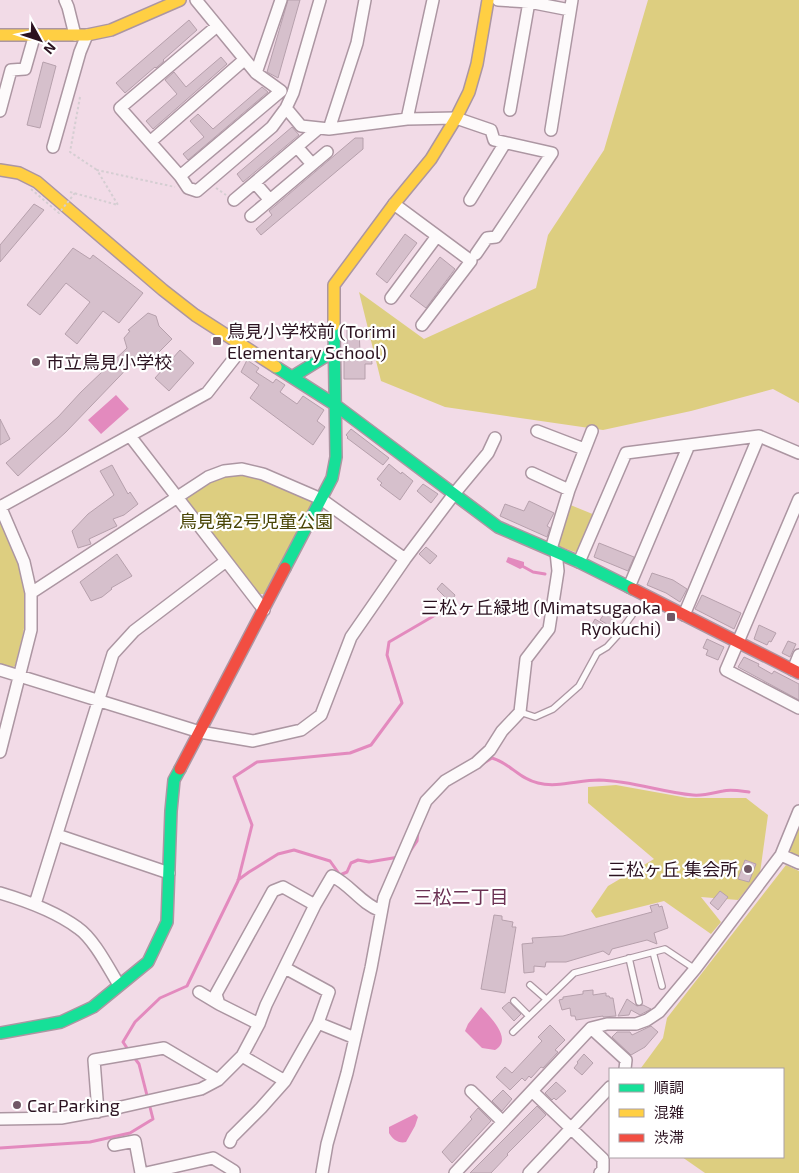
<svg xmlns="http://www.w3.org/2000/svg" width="799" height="1173" font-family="'Exo 2','Noto Sans JP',sans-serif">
<rect width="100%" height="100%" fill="#f2dbe7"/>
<path fill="#ddce80" d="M648,0H799V403L773,389L691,411L603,430L445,407L381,381L359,292L424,339L536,288L548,235L604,150Z
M235,474C262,475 286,489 310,500L312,504L265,594H260L186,501L187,497C203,486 216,477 235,474Z
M568,504L595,515L578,551L575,552L555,545Z
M0,520L16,552L25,594L26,616L23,634L15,666L11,668L0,664Z
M616,785L688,798H746L768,815L760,873L738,900L701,897L721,922L711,934L664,901L596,918L591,911L608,886L654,859L588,803V787Z
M799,811V858L787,852Z
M786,865L799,871V1173H705L682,1157H783V1069L641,1068L663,1038L667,1018Z"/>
<path fill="#e38abe" d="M116,395L129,409L101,434L88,420Z
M508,557L524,562V567L520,569L506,562Z
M481,1007C489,1016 514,1039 495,1050L482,1048L465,1031L468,1024Z
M415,1114L418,1117L415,1126L406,1142C399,1144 392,1139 389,1133V1127Z"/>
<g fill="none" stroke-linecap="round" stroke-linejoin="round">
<path stroke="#e38abe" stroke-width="3" d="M524,567L533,572L545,574
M479,766L492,758C510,763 519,779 538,783C557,788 579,780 599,780C633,781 661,792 693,795C703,796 713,793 723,791C731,789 741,791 749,792
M409,853L417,841L418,831
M238,880L249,872L278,854L294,850L330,861L340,875L347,872L351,863L358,860L369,862L399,857
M129,1051L123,1042L135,1022L160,998L187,986L238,881L252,825L234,777L257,762L350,753L371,745L402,703L387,655L389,642L449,607
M0,1148L90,1142L130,1133L153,1119L139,1064L133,1056"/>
</g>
<path fill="#d6c0cc" stroke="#b6a0ac" d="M288,0H300L278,78L267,72Z
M189,20L197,30L163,60L164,61L156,68L155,67L125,93L116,83Z
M221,57L227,64L153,129L146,121L177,94L165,80L174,72L186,87Z
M43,62L56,66L40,128L27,125Z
M262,87L268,92L188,160L183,154L204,137L190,121L198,114L213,129Z
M292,127L299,135L243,182L237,174Z
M355,138H363V149L261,235L256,229L272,215L269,211Z
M34,204L44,210L0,262V245Z
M405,234L417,243L387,283L376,274Z
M73,248L90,259L93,255L143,293L119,323L103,311L77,344L65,334L90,302L66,283L40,315L27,305Z
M440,257L455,269L426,308L410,296Z
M148,313L156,316L159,326L172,339L149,362L141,354L66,432L18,476L6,463L58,417L81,392L127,348L124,338L130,331L128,330Z
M347,328H359L360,352H371L372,364H365V379H344V344H347Z
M180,350L194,363L169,391L155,378Z
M247,360L259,368L256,372L273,383L276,379L285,385L280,392L297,404L303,396L324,410L317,421L325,427L313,445L250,398L259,385L241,372Z
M0,419L10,439L0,445Z
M351,429L389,458L383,465L347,438L348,437L346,435Z
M389,464L401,474L402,472L413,481L400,500L380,485L382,483L377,479Z
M112,465L128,494L130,492L138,504L124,515L113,519L117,526L89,539L91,544L78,548L72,531L88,514L114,495L100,471Z
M423,484L438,494L431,503L417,491Z
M529,501L554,513L547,526L550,528L547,537L500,516L505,504L524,511Z
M599,543L634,557L628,571L594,557Z
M426,547L437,556L430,564L419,554Z
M117,554L132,576L111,588L112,589L102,597L91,601L80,582Z
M652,573L673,580L687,589L680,602L666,593L647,585Z
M442,583L455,595L451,603L437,589Z
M702,595L741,613L734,629L695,609Z
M608,608L617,614L610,626L600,620Z
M595,619L603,624L598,635L589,630Z
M759,625L776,633L771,642L769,641L767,645L754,639Z
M707,639L724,647L718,660L706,655L708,650L703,648Z
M788,641L796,644L790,657L782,653Z
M744,657L759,664L758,666L772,674L774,671L799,684V700L738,667Z
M745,860L756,864L749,882L738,879Z
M720,891L728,897L718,910L710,903Z
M658,904L659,907L662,906L668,928L654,933L657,944L647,940L612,949L609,955L603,951L566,962H546L545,967L534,966V972L524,973L522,944L533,943L532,938L563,936L652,912L650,906Z
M494,915L502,916V920L513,922L512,927H516L505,993L481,989Z
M593,990V995L606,993V996H609L610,998H613L616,1016L603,1017V1016L576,1020L575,1016H571L570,1008L562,1010L559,1000L563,999V997L583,994V991Z
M627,999L637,1006L643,1005L651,1009L640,1015L631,1010L629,1015L618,1016Z
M509,1002L521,1014L514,1021L502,1008Z
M550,1025L565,1040L555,1050L558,1052L543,1068L541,1067L531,1078L529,1076L525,1081L522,1078L510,1090L496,1077L505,1067L512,1073L542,1041L538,1037Z
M651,1026L658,1032L645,1047L631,1055L612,1037L617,1032H630L632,1035Z
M584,1054L593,1063L582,1075L574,1068L578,1063L577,1062Z
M556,1082L566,1091L556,1100L554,1098L552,1100L545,1093Z
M503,1090L512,1099L502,1111L492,1101Z
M537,1106L546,1115L507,1154L508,1155L491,1173H470Z
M478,1108L491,1121L452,1163L442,1152L472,1119L470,1117Z"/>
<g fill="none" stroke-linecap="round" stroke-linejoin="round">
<defs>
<path id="lane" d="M520,712L535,717L553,709L579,686L597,653L607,647L617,636L635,611
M653,952L662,986
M629,958L639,1002
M530,985L546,999
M514,1001L529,1016
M513,1032L574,973L665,949L695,969"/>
<path id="street" d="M65,0L68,7L75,35
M196,0L256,73
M281,0L256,73L281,91L180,176L188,188L197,191L272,127L286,108L293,93L320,0
M498,0L529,2L570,10
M286,108L301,126L329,129L407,119L456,118L491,130L494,140L552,153L496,237L487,238L476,254
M510,110L529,2
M0,111L11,70L25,69L35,34
M407,119L433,0
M329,129L357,43L365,0
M551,130L572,0
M150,142L244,60
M53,147L80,52L87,35
M297,147L312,164
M180,176L120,108L217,26
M255,183L270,200
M234,200L319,128
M470,200L505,143
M394,204L471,261L422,325
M251,216L327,152
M391,298L437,236
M537,431L584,449
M130,436L264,610
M532,473L569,490
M799,499L726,670L799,708
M0,506L24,562L31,593V630L0,752
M0,507L207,393L243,347
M551,549L569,490L592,431
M579,562L626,453L759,436L799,453
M629,587L689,445
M31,593L208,477L224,471L242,469L263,474L321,499L405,559
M684,615L759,436
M0,670L200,732L253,741L301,730L321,715L351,637L405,559L454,494L488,453L495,438
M793,670L799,655
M57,835L169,873
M781,855L799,863
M0,893C27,901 55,911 78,928C94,939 109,969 119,985
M35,904L113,654L134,631L226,561
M199,992L219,1004
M318,1023L355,1038
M259,1024L219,1004L216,994L273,891L283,887L315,905
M591,1028L626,1060L625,1069
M242,1056L285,1081
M471,1091L502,1121
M532,1091L603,1159V1170L600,1173
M98,1112L94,1060L164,1048L218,1080
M0,1119L61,1118L121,1107L201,1089L218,1080L242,1056L259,1024L266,1005L315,905L332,876C351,885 360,903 381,911
M230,1142L232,1137L261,1108L285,1081L318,1023L329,992L285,968
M114,1145L135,1141L141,1173
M146,1173L213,1158L234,1171V1173
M322,1173L327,1144L347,1073L371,968L384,898L426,801L445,781L476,763L490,750L502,731L520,712L526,659L549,629L558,571L556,552
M455,1173L591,1028L607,1024H636L647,1020L659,1012L695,969L781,855L799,811
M529,1173L610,1087"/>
<path id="fast" d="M276,367L334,404L498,527L579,562L633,589
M292,377L334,351
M285,568L332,478L336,457L334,325
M0,1033L61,1022L93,1007L148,962L167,922L171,811L174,780L180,769"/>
<path id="slow" d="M0,35H87L111,30L180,0
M0,170L19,173L37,182L163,290L195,315L276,367
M334,325V285L394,204L431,159L456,118L469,92L477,64L488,0"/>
<path id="jam" d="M633,589L799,673
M180,769L285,568"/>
</defs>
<use href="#lane" stroke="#ac96a2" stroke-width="8"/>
<use href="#street" stroke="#ac96a2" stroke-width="14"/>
<use href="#fast" stroke="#ac96a2" stroke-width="14"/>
<use href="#slow" stroke="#ac96a2" stroke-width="14"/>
<use href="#jam" stroke="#ac96a2" stroke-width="14"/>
<path stroke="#d5ced2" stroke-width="2" stroke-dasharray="2.5 2.5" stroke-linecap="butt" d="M80,97L70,152L97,170
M216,188L226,195
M70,192L118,205L97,170L175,187"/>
<use href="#lane" stroke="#fdfafb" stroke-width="5.5"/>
<use href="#street" stroke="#fdfafb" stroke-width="11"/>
<use href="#fast" stroke="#16e098" stroke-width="11"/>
<use href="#slow" stroke="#ffcf43" stroke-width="11"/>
<use href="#jam" stroke="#f24e42" stroke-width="11"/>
<path stroke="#d5ced2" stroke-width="2" stroke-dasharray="2.5 2.5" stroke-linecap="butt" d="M31,189L59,213L75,193"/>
</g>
<g fill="#715866" stroke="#fff" stroke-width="2">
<rect x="212" y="336" width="10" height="10" rx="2.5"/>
<circle cx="36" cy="362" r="5"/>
<rect x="666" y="612" width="10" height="10" rx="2.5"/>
<circle cx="748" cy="869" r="5"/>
<circle cx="17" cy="1105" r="5"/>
</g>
<g text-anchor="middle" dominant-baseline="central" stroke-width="4.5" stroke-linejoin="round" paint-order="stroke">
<g font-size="18" fill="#2b1220" stroke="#fff" text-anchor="start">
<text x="227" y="331">鳥見小学校前 (Torimi<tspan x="227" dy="21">Elementary School)</tspan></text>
<text x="46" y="362">市立鳥見小学校</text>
<text x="661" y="607" text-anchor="end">三松ヶ丘緑地 (Mimatsugaoka<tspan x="661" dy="21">Ryokuchi)</tspan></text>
<text x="738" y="869" text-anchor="end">三松ヶ丘 集会所</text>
<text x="27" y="1105">Car Parking</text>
</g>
<g font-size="18" fill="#494505" stroke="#fff">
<text x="256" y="521">鳥見第2号児童公園</text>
</g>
<g font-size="19" fill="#6b3153" stroke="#fff">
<text x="461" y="896">三松二丁目</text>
</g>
</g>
<rect x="609" y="1068" width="175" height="90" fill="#ffffff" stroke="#aaa0a6"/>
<rect x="619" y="1084" width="25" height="8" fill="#16e098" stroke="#aaa0a6"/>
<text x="654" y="1093" font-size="15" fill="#2b1220">順調</text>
<rect x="619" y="1109" width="25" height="8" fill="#ffcf43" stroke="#aaa0a6"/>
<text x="654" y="1118" font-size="15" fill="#2b1220">混雑</text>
<rect x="619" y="1134" width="25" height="8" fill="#f24e42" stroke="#aaa0a6"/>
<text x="654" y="1143" font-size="15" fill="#2b1220">渋滞</text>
<g transform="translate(40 40) rotate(130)" stroke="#ffffff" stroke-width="4" paint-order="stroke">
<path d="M0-4L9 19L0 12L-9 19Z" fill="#2b1220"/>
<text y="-8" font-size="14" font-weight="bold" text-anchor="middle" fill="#2b1220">N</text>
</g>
</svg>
